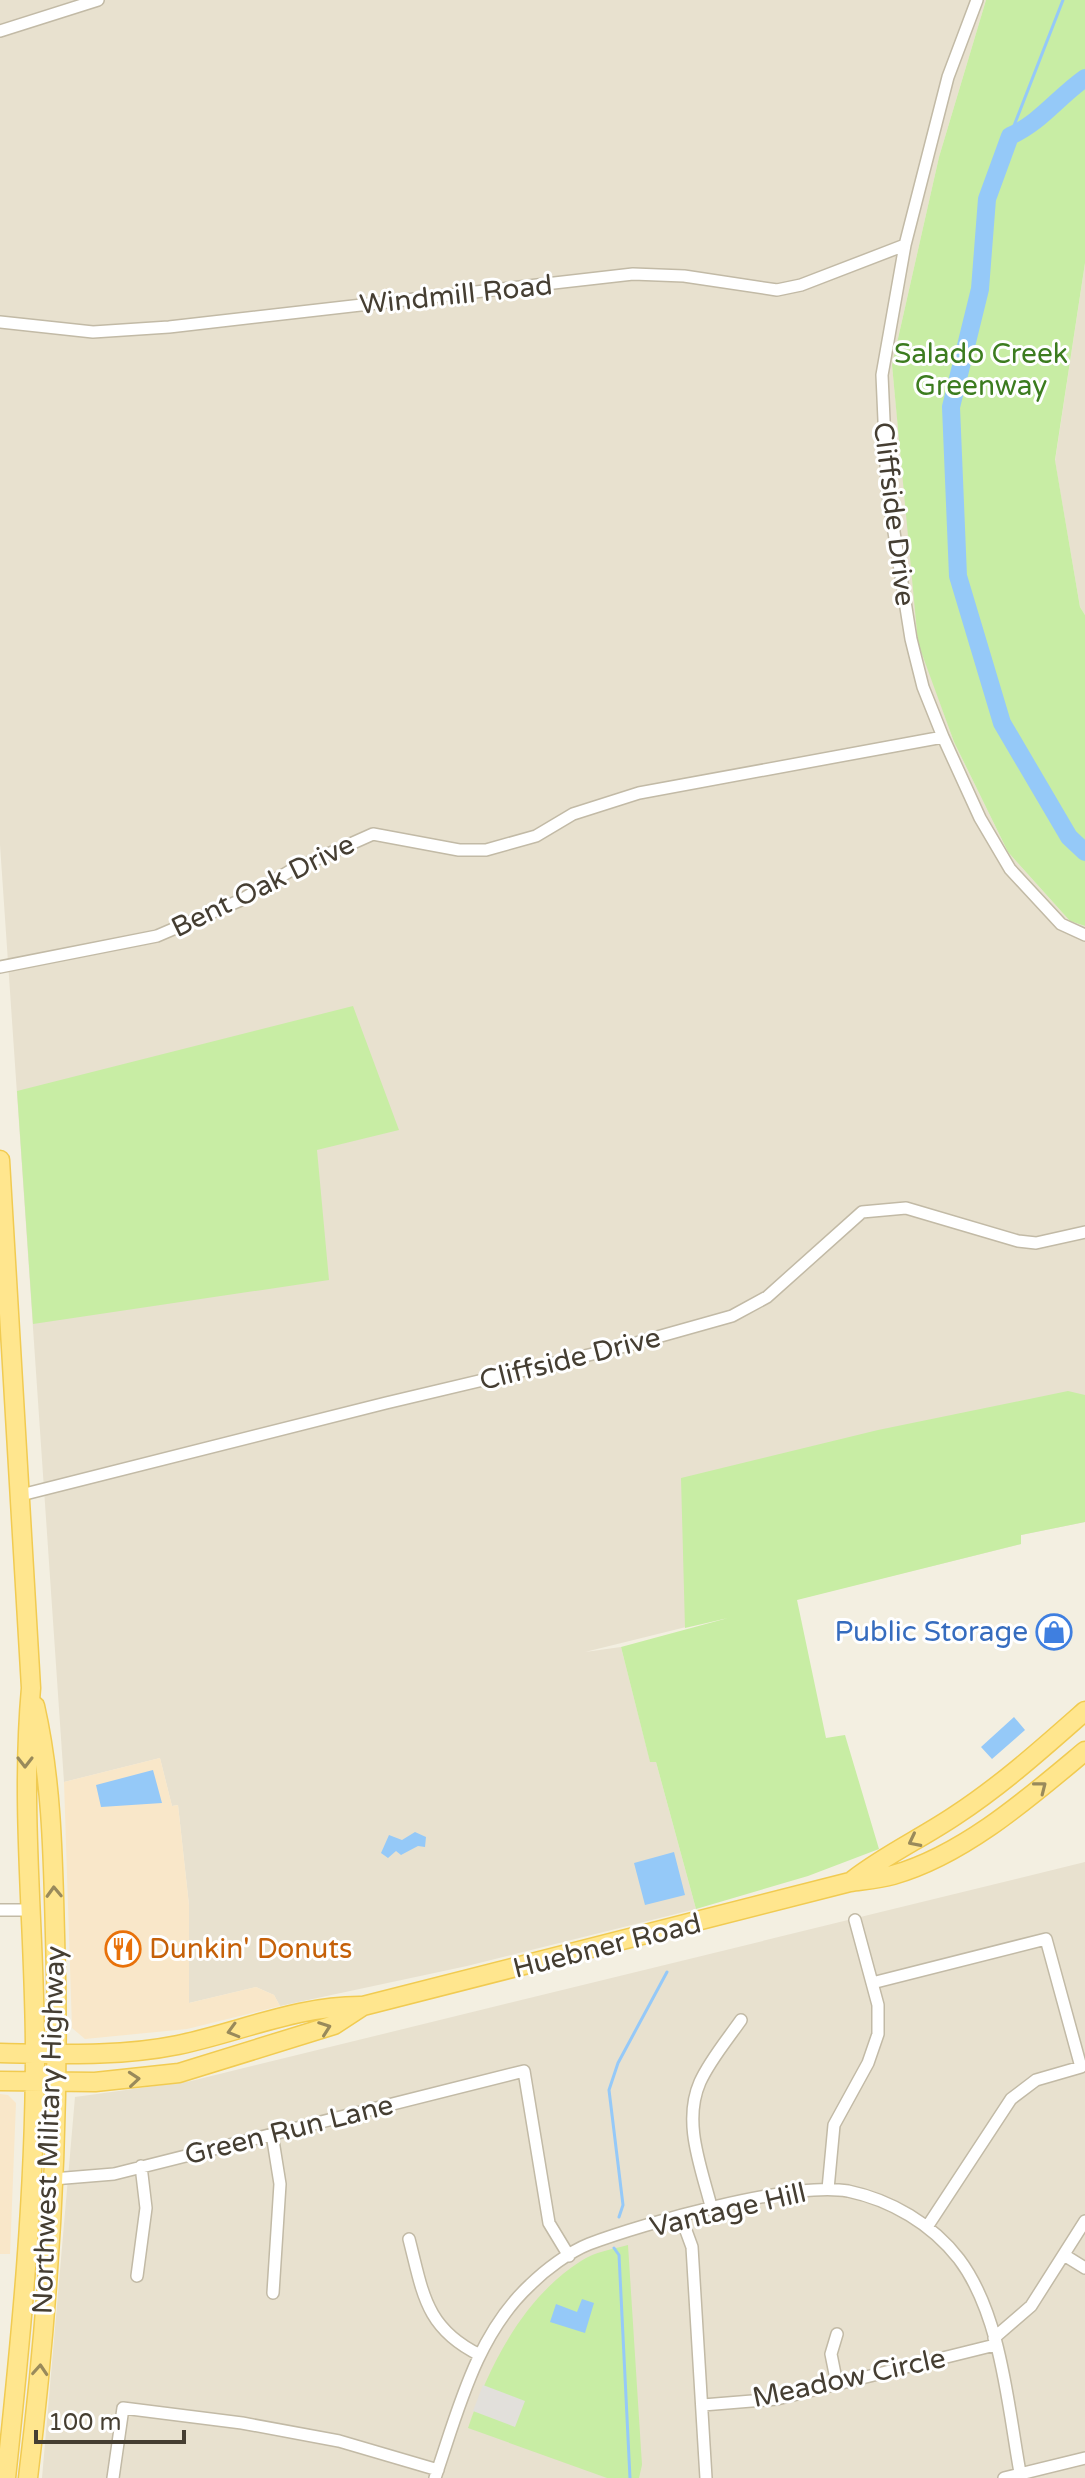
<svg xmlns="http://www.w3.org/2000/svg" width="1085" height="2478" font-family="'Varela Round',sans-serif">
<rect width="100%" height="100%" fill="#f3efe1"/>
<path fill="#e8e1cf" d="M0,0H986L939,157L892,365L919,643L954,742L1008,852L1070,921L1085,926V1522L1021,1535V1544L585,1652L621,1647L650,1761L656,1762L696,1909L467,1966L280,2006L274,1995L256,1987L189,2003V1905L178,1805L172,1806L160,1758L64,1782L0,845Z
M1085,263V615L1080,607L1055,461Z
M1085,1862V2478H42L75,2097L191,2081Z"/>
<path fill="#f9e7c9" d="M160,1758L172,1806L178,1805L189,1905V2003L256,1987L274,1995L280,2006L187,2029L85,2039L72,2028L64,1782Z
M0,2094L8,2095L16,2103L10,2254H0Z"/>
<path fill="#c8eda4" d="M986,0H1085V263L1055,460L1080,607L1085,615V926L1070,921L1008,852L954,742L918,643L892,365L939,157Z
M353,1006L399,1130L317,1150L329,1280L33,1324L17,1091Z
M1068,1391L1085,1395V1522L1021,1535V1544L797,1600L826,1738L845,1735L879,1849L808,1876L696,1909L656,1762H650L621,1647L728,1618L685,1628L681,1478L878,1430Z
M628,2245L642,2465L639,2478H607L468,2428C489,2365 524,2297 581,2261C594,2252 613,2249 628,2245Z"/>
<path fill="#e2e0db" d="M483,2385L525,2401L515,2427L473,2411Z"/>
<path fill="#95c9f8" d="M1014,1717L1025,1730L992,1759L981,1747Z
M153,1770L162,1803L101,1807L96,1785Z
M415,1832L426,1837L425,1847L418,1846L401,1855L396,1851L388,1858L381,1853L389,1835L402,1840Z
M674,1852L685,1895L645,1905L634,1863Z
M582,2299L594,2303L585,2333L550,2322L556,2304L577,2312Z"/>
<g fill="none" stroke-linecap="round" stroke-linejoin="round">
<path stroke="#95c9f8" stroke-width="3" d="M1010,136L1063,0
M619,2217L623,2205L609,2090L618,2063L667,1972
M614,2248L619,2255L630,2478"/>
<path stroke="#95c9f8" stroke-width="18" d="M1085,78C1058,97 1040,123 1010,136L987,199L980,289L951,407L958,576L1002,723L1069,837L1085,852"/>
<defs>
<path id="minor" d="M977,0L948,77L905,245L882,375L887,488L911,639L923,687L943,737L980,818L1010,869L1061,924L1085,935
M0,31L98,0
M0,322L93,332L169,327L633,274L684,276L777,290L801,285L905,245
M0,967L157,936L241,900L290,871L373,834L459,850H486L536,836L573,814L639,793L943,737
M21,1495L386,1403L618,1348L732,1316L767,1297L862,1212L906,1208L1018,1241L1036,1243L1085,1232
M0,1910H32
M872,1983L1046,1939L1081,2067L1036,2080L1011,2099L927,2227
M272,2134L280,2184L273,2293
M53,2179L114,2174L524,2071L549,2223L569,2256
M828,2189L834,2125L868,2063L878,2034V2005L855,1920
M712,2210C702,2169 682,2123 700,2082C710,2060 727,2040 741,2020
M681,2217L692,2247L706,2478
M409,2239C423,2293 425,2328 480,2355
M1064,2255L1085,2268
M137,2276L146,2208L141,2166
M837,2334L831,2354L837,2384
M994,2338L1031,2306L1085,2221
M703,2405L777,2399L995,2345
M113,2478L123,2408L242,2423L339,2441L438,2470
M435,2478C458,2411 476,2335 530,2285C545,2270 569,2252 589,2244C644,2223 794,2181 848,2191C891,2200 932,2224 959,2259C1002,2316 1008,2409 1021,2478
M1004,2478L1085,2458"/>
<path id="primary" d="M0,1160L31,1688C20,1809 35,1931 35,2053C35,2195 21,2337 6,2478
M853,1880C885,1855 922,1838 956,1815C1003,1784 1043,1748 1085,1711
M0,2053C59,2054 119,2057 178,2045C240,2032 299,2005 363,2006L850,1882C864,1880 879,1879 893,1875C964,1855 1030,1797 1085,1751
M0,2081L95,2082L179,2073L334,2025L363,2006
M28,2478C50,2298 61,2116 55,1935C53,1858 52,1781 35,1706"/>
</defs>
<use href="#minor" stroke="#c2baa6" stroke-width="14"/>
<use href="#primary" stroke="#f1cb51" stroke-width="21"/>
<use href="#minor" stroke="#fff" stroke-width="11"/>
<use href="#primary" stroke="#ffe68e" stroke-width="18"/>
</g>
<defs><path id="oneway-chevron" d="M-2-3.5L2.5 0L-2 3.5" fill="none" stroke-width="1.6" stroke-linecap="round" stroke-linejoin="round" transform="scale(2)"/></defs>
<g stroke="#998a5b">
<use href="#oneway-chevron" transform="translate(25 1762) rotate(90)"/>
<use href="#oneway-chevron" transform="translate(1041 1787) rotate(-38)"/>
<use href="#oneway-chevron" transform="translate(914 1841) rotate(153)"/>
<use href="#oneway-chevron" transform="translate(54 1892) rotate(-92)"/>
<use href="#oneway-chevron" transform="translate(325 2028) rotate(-20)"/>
<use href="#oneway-chevron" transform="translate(233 2031) rotate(164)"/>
<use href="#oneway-chevron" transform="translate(134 2079) rotate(-5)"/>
<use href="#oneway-chevron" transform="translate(40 2370) rotate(-86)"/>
</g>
<defs>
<symbol id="shop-ring" viewBox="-11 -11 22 22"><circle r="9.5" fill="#fff" stroke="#3f7fe0" stroke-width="1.5"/><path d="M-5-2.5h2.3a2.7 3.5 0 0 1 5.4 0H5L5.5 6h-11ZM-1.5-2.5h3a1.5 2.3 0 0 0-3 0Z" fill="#3f7fe0"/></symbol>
<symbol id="restaurant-ring" viewBox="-11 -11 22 22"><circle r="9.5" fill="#fff" stroke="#e8710a" stroke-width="1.5"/><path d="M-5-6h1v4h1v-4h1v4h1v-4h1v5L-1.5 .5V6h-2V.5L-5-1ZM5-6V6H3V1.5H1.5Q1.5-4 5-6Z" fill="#e8710a"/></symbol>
</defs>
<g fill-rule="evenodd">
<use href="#shop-ring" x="1034" y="1612" width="40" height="40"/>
<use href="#restaurant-ring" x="103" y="1929" width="40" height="40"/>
</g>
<g text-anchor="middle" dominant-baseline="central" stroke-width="6" stroke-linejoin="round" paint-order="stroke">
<g font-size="28" fill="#453e32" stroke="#fff">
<text transform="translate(456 295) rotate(-6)">Windmill Road</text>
<text transform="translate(894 514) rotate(83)">Cliffside Drive</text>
<text transform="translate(263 886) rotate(-26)">Bent Oak Drive</text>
<text transform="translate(570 1359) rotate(-14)">Cliffside Drive</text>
<text transform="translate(607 1946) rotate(-14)">Huebner Road</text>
<text transform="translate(49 2130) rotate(-88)">Northwest Military Highway</text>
<text transform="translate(289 2130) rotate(-14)">Green Run Lane</text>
<text transform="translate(728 2210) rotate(-13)">Vantage Hill</text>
<text transform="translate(849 2378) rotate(-12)">Meadow Circle</text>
</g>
<g font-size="28" fill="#3c7c1f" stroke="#fff">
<text x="981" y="354">Salado Creek<tspan x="981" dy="32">Greenway</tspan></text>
</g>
<g font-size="28" fill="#366cbe" stroke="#fff" text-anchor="end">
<text x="1028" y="1632">Public Storage</text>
</g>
<g font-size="28" fill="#c56008" stroke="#fff" text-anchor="start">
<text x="149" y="1949">Dunkin' Donuts</text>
</g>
</g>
<path d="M36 2430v12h148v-12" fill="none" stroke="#453e32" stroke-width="4"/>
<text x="48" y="2430" font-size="24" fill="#453e32" stroke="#ffffff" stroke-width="6" paint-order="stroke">100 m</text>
</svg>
